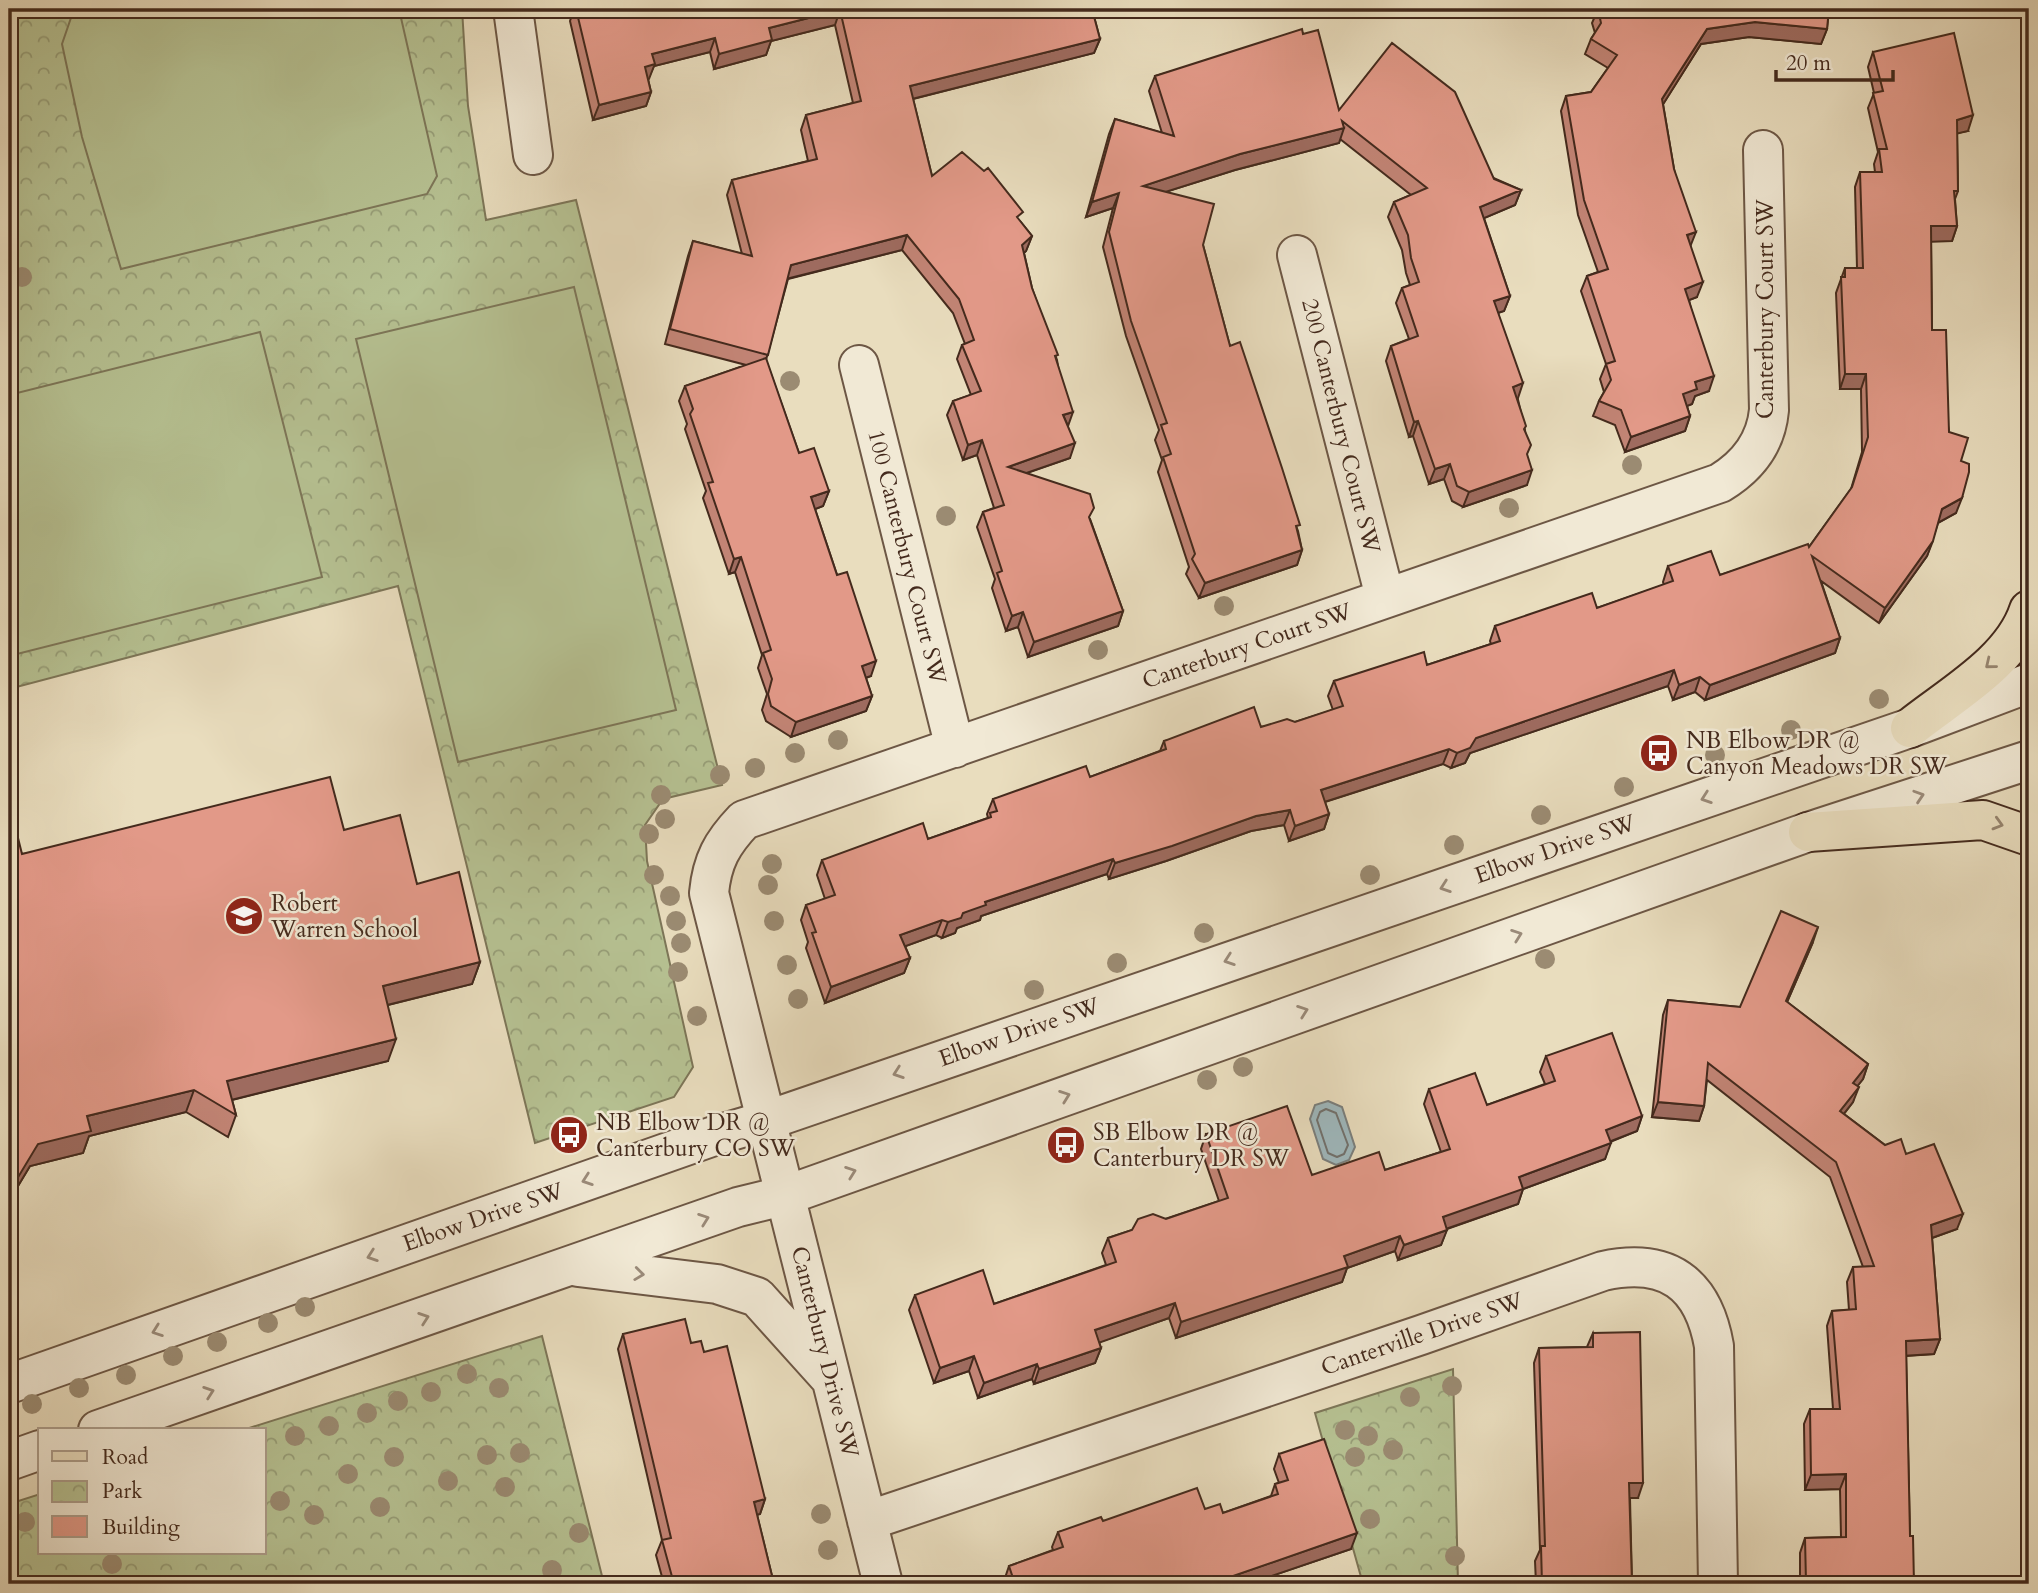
<svg xmlns="http://www.w3.org/2000/svg" width="2038" height="1593" font-family="Cardo,serif">
<defs>
<pattern id="park-crowns" width="20" height="18" patternUnits="userSpaceOnUse" patternTransform="scale(1.75)"><rect width="20" height="18" fill="#b6c192"/><path d="M2 6a3 3 0 1 1 6 0M12 15a3 3 0 1 1 6 0" fill="none" stroke="#969d77"/></pattern>
</defs>
<rect width="100%" height="100%" fill="#e9ddbe"/>
<filter id="stains"><feTurbulence type="fractalNoise" baseFrequency=".00286" numOctaves="4"/><feColorMatrix values="0 0 0 0 .2 0 0 0 0 .09 0 0 0 0 .02 0 0 0 .5 -.17"/></filter>
<radialGradient id="worn" r=".72"><stop offset=".6" stop-color="#630" stop-opacity="0"/><stop offset="1" stop-color="#630" stop-opacity=".3"/></radialGradient>
<path fill="url(#park-crowns)" stroke="#7d7658" stroke-width="2" d="M9,9H462L468,106L486,220L576,200L722,785L663,799L645,825L647,861L693,1067L674,1097L535,1143L398,586L9,689Z
M542,1336L604,1584H9V1504L40,1494V1553H264V1430H243Z
M1453,1369L1458,1584H1363L1315,1413Z"/>
<path fill="#b6c192" stroke="#7d7658" stroke-width="2" d="M74,9H399L437,176L427,194L121,269L82,137L62,44Z
M574,287L676,710L458,762L356,339Z
M260,332L322,577L9,656V395Z"/>
<path fill="#9eb8bd" stroke="#7a7f7d" stroke-width="2" d="M1328,1101L1342,1107L1355,1147L1349,1160L1336,1165L1323,1159L1310,1119L1315,1105Z"/>
<g fill="none" stroke-linecap="round" stroke-linejoin="round">
<path stroke="#71716d" stroke-width="2" d="M1326,1109L1336,1113L1348,1145L1344,1154L1337,1157L1328,1153L1317,1120L1320,1112Z"/>
<defs>
<path id="minor" d="M513,9L533,155
M1297,255L1385,597
M859,365L955,748
M578,1267L717,1284L757,1297L829,1377
M9,1384L714,1136L768,1120L1910,728L2029,683
M98,1430L738,1207L787,1195L1808,832L2029,760
M9,1461L40,1450
M867,1521L1421,1335L1603,1271C1667,1257 1703,1283 1714,1346L1718,1584
M883,1584L709,893C712,861 722,843 744,820L1720,483C1748,466 1766,443 1769,410L1763,150"/>
<path id="major" d="M1910,728C1951,695 2012,662 2029,610
M1808,832L1983,820L2029,836"/>
</defs>
<use href="#minor" stroke="#6d5745" stroke-width="42"/>
<use href="#major" stroke="#442a1d" stroke-width="42"/>
<use href="#minor" stroke="#f1e9d5" stroke-width="38"/>
<use href="#major" stroke="#e9ddbe" stroke-width="38"/>
</g>
<g fill="#9b8b72">
<circle cx="22" cy="277" r="10"/>
<circle cx="790" cy="381" r="10"/>
<circle cx="1632" cy="465" r="10"/>
<circle cx="1509" cy="508" r="10"/>
<circle cx="946" cy="516" r="10"/>
<circle cx="1224" cy="606" r="10"/>
<circle cx="1098" cy="650" r="10"/>
<circle cx="1879" cy="699" r="10"/>
<circle cx="1791" cy="730" r="10"/>
<circle cx="838" cy="740" r="10"/>
<circle cx="795" cy="753" r="10"/>
<circle cx="1715" cy="755" r="10"/>
<circle cx="755" cy="768" r="10"/>
<circle cx="720" cy="775" r="10"/>
<circle cx="1624" cy="787" r="10"/>
<circle cx="661" cy="795" r="10"/>
<circle cx="1541" cy="815" r="10"/>
<circle cx="665" cy="819" r="10"/>
<circle cx="649" cy="834" r="10"/>
<circle cx="1454" cy="845" r="10"/>
<circle cx="772" cy="864" r="10"/>
<circle cx="654" cy="875" r="10"/>
<circle cx="1370" cy="875" r="10"/>
<circle cx="768" cy="885" r="10"/>
<circle cx="670" cy="896" r="10"/>
<circle cx="676" cy="921" r="10"/>
<circle cx="774" cy="921" r="10"/>
<circle cx="1204" cy="933" r="10"/>
<circle cx="681" cy="943" r="10"/>
<circle cx="1545" cy="959" r="10"/>
<circle cx="1117" cy="963" r="10"/>
<circle cx="787" cy="965" r="10"/>
<circle cx="678" cy="972" r="10"/>
<circle cx="1034" cy="990" r="10"/>
<circle cx="798" cy="999" r="10"/>
<circle cx="697" cy="1016" r="10"/>
<circle cx="1243" cy="1067" r="10"/>
<circle cx="1207" cy="1080" r="10"/>
<circle cx="305" cy="1307" r="10"/>
<circle cx="268" cy="1323" r="10"/>
<circle cx="217" cy="1342" r="10"/>
<circle cx="173" cy="1356" r="10"/>
<circle cx="467" cy="1374" r="10"/>
<circle cx="126" cy="1375" r="10"/>
<circle cx="1452" cy="1386" r="10"/>
<circle cx="79" cy="1388" r="10"/>
<circle cx="499" cy="1388" r="10"/>
<circle cx="431" cy="1392" r="10"/>
<circle cx="1410" cy="1397" r="10"/>
<circle cx="398" cy="1401" r="10"/>
<circle cx="32" cy="1404" r="10"/>
<circle cx="367" cy="1413" r="10"/>
<circle cx="329" cy="1426" r="10"/>
<circle cx="1345" cy="1430" r="10"/>
<circle cx="295" cy="1436" r="10"/>
<circle cx="1368" cy="1436" r="10"/>
<circle cx="1393" cy="1450" r="10"/>
<circle cx="520" cy="1453" r="10"/>
<circle cx="487" cy="1455" r="10"/>
<circle cx="394" cy="1457" r="10"/>
<circle cx="1355" cy="1457" r="10"/>
<circle cx="348" cy="1474" r="10"/>
<circle cx="448" cy="1481" r="10"/>
<circle cx="505" cy="1487" r="10"/>
<circle cx="280" cy="1501" r="10"/>
<circle cx="380" cy="1507" r="10"/>
<circle cx="821" cy="1514" r="10"/>
<circle cx="314" cy="1515" r="10"/>
<circle cx="1370" cy="1519" r="10"/>
<circle cx="25" cy="1522" r="10"/>
<circle cx="579" cy="1533" r="10"/>
<circle cx="828" cy="1550" r="10"/>
<circle cx="1455" cy="1556" r="10"/>
<circle cx="112" cy="1564" r="10"/>
<circle cx="552" cy="1570" r="10"/>
</g>
<path fill="#c28475" stroke="#442a1d" stroke-width="2" d="M574,9L618,13L1092,9L1100,39L1094,53L913,99L932,176L1020,221L1032,236L1026,251L1024,253L1032,288L1057,360L1068,426L1070,458L1027,473L1090,519L1123,611L1118,626L1028,657L1018,627L1006,631L992,588L995,579L977,527L983,512L994,508L977,455L963,460L947,415L953,401L971,395L957,359L962,345L965,344L953,313L902,250L788,279L766,360L799,453L829,491L823,506L815,509L871,676L866,678L872,696L866,711L791,737L766,721L762,710L767,694L758,668L762,655L735,572L729,574L703,498L706,491L685,429L687,424L679,401L685,386L746,365L665,344L688,256L693,241L742,254L727,195L732,180L808,161L801,130L806,115L853,103L835,25L771,41L766,55L714,69L710,52L654,66L648,79L651,92L646,106L593,120L570,21Z
M1598,9H1829L1827,29L1821,44L1749,37L1701,44L1663,104L1674,169L1690,246L1697,297L1689,300L1709,391L1695,396L1692,404L1687,406L1690,416L1685,431L1625,452L1615,425L1593,416L1599,401L1604,392L1600,379L1606,364L1581,291L1587,276L1598,272L1578,215L1561,111L1566,96L1591,92L1608,68L1585,54L1591,39L1595,33L1592,23Z
M1303,34L1339,110L1521,190L1515,205L1484,218L1510,296L1504,311L1498,313L1525,430L1527,455V485L1463,507L1452,501L1444,479L1429,484L1413,436L1409,437L1386,361L1391,346L1409,339L1396,303L1402,288L1410,285L1406,273L1402,250L1388,217L1394,202L1411,195L1340,139L1339,143L1235,170L1165,192L1203,245L1230,346L1298,531L1302,550L1297,565L1199,598L1186,574L1189,567L1158,472L1162,460L1155,440L1159,430L1126,336L1103,247L1113,208L1086,217L1109,134L1115,119L1162,133L1149,91L1155,76Z
M1873,52L1968,131L1957,133L1958,191L1955,199L1957,226L1952,241H1931L1932,330L1949,432L1961,461L1956,513L1938,523L1927,556L1879,623L1821,581L1840,638L1835,653L1705,700L1695,692L1673,700L1668,686L1470,753L1465,763L1451,768L1443,764L1325,802L1329,814L1324,829L1289,841L1284,825L1251,831L1166,861L1109,879L1107,874L981,916L980,920L957,928L955,933L942,938L936,935L905,946L910,958L904,973L825,1003L806,948L808,942L801,920L806,905L825,899L817,875L822,860L928,839L988,818L987,814L993,799L1090,777L1160,751L1164,741L1295,722L1333,710L1328,696L1334,681L1427,665L1491,644L1490,641L1495,626L1597,608L1664,585L1663,582L1668,566L1720,575L1809,547L1851,489L1862,452L1861,389H1840L1836,293L1845,268H1857L1855,187L1860,172H1875L1874,164L1878,152L1868,108L1874,93L1868,67Z
M344,830L417,884L480,962L472,984L388,1005V1061L232,1100L236,1115L228,1137L186,1112L89,1136L83,1153L30,1166L9,1201L22,854Z
M1813,942L1787,1002L1868,1064L1863,1079L1857,1086L1853,1102L1844,1114L1885,1145L1906,1154L1957,1229L1932,1238L1940,1339L1934,1354L1906,1356L1910,1536L1914,1584H1800V1553L1805,1538L1841,1537L1840,1489L1805,1490L1804,1424L1810,1409H1833L1827,1326L1832,1311L1849,1310L1847,1282L1853,1267H1863L1830,1177L1707,1080L1704,1106L1699,1121L1652,1117L1663,1015L1668,1000L1740,1007Z
M1546,1056L1642,1116L1637,1131L1610,1142L1605,1159L1523,1189L1518,1204L1447,1229L1441,1245L1398,1260L1395,1251L1347,1268L1342,1282L1176,1338L1169,1318L1099,1342L1101,1348L1095,1363L1034,1384L1032,1379L978,1398L969,1371L934,1383L909,1310L915,1295L994,1304L1106,1265L1102,1253L1108,1238L1219,1201L1201,1149L1206,1134L1312,1175L1385,1170L1441,1152L1424,1104L1429,1089L1487,1105L1545,1084L1540,1072Z
M1593,1333L1638,1498H1630L1632,1584H1536L1535,1561L1540,1550L1534,1363L1539,1348L1587,1347Z
M623,1334L691,1343L704,1352L765,1499L760,1514L757,1515L774,1584H664L656,1555L662,1540L618,1349Z
M1279,1454L1351,1549L1248,1584H1005L1004,1581L1009,1566L1053,1550L1052,1547L1058,1532L1103,1521L1205,1509L1223,1513L1271,1496L1275,1484L1279,1483L1274,1469Z"/>
<path fill="#9e6b5f" stroke="#442a1d" stroke-width="2" d="M840,10L835,25L771,41L766,55L714,69L719,54L769,28Z
M1755,22L1827,29L1821,44L1749,37L1701,44L1657,114L1662,99L1707,29Z
M715,38L710,52L654,66L649,79L640,81L645,67L652,54Z
M1100,39L1094,53L904,101L910,86Z
M651,92L646,106L593,120L599,105Z
M1973,115L1968,131L1951,135L1957,120Z
M1344,128L1339,143L1235,170L1137,201L1143,186L1240,154Z
M1521,190L1515,205L1475,222L1480,207Z
M1119,193L1113,208L1086,217L1092,202Z
M1931,226H1957L1952,241L1926,242Z
M1696,232L1690,247L1687,235Z
M907,235L902,250L786,279L791,265Z
M1032,236L1026,251L1016,259L1022,245Z
M1703,282L1697,297L1679,304L1685,289Z
M1510,296L1504,311L1488,316L1494,301Z
M1845,374H1866L1861,389H1840Z
M1714,376L1709,391L1695,396L1692,404L1677,410L1683,394L1695,382Z
M1523,383L1518,398L1507,402L1513,387Z
M1073,412L1068,426L1063,415Z
M1690,416L1685,431L1625,452L1631,437Z
M1418,421L1413,436L1409,437L1414,422Z
M982,440L977,455L963,460L968,445Z
M1075,443L1070,458L1003,481L1008,467Z
M1450,464L1444,479L1429,484L1435,469Z
M1532,470L1527,485L1463,507L1469,492Z
M829,491L823,506L805,513L811,497Z
M1962,498L1956,513L1936,524L1942,509Z
M1933,541L1927,556L1879,623L1885,608Z
M1302,550L1297,565L1199,598L1205,583Z
M741,557L735,572L729,574L734,559Z
M1123,611L1118,626L1028,657L1034,642Z
M1023,612L1018,627L1006,631L1012,616Z
M1840,638L1835,653L1705,700L1710,685Z
M876,661L871,676L856,681L862,666Z
M1674,670L1668,686L1470,753L1465,763L1451,768L1457,753L1476,738Z
M1700,677L1695,692L1673,700L1679,685Z
M872,696L866,711L791,737L796,722Z
M1449,749L1443,764L1315,805L1321,790Z
M1290,810L1284,825L1251,831L1166,861L1109,879L1115,863L1256,816Z
M1329,814L1324,829L1289,841L1295,826Z
M1113,859L1107,874L981,916L980,920L957,928L955,933L942,938L948,922L963,913L985,902Z
M942,920L936,935L895,950L900,935Z
M1818,927L1813,942L1781,1016L1786,1001Z
M910,958L904,973L825,1003L831,987Z
M480,962L472,984L375,1008L383,986Z
M396,1039L388,1061L219,1103L227,1081Z
M1868,1064L1863,1079L1848,1098L1853,1083Z
M1859,1087L1853,1102L1835,1125L1840,1111Z
M194,1090L186,1112L89,1136L83,1153L30,1166L9,1201V1181L38,1144L87,1116Z
M1658,1102L1704,1106L1699,1121L1652,1117Z
M1642,1116L1637,1131L1601,1145L1606,1130Z
M1611,1143L1605,1159L1523,1189L1518,1204L1437,1232L1443,1217L1519,1177Z
M1963,1214L1957,1229L1926,1240L1931,1225Z
M1447,1230L1441,1245L1398,1260L1404,1245Z
M1400,1236L1395,1251L1347,1268L1342,1282L1176,1338L1181,1322L1344,1256Z
M1175,1303L1169,1318L1090,1346L1095,1330Z
M1940,1339L1934,1354L1901,1356L1906,1341Z
M1101,1348L1095,1363L1034,1384L1039,1369Z
M974,1356L969,1371L934,1383L940,1368Z
M1037,1364L1032,1379L978,1398L984,1383Z
M1846,1474L1840,1489L1805,1490L1811,1475Z
M1629,1483H1643L1638,1498H1624Z
M765,1499L760,1514L748,1517L754,1502Z
M1357,1533L1351,1549L1248,1584H1210Z"/>
<path fill="#e29988" stroke="#442a1d" stroke-width="2" d="M576,9H617L618,13L636,9H1092L1100,39L910,86L932,176L962,152L984,171L988,168L1023,212L1017,217L1032,236L1022,245L1032,288L1058,355L1055,356L1073,412L1063,415L1075,443L1008,467L1090,494L1094,508L1089,517L1123,611L1034,642L1023,612L1012,616L997,573L1002,571L983,512L1004,505L982,440L968,445L953,401L981,391L962,345L974,340L959,299L907,235L791,265L768,355L670,329L693,241L752,256L732,180L817,159L806,115L861,101L840,10L769,28L772,40L719,54L715,38L652,54L655,64L645,67L651,92L599,105Z
M1598,9H1690L1698,14L1697,9H1829L1827,29L1755,22L1707,29L1662,99L1674,169L1696,232L1687,235L1703,282L1685,289L1714,376L1695,382L1697,389L1683,394L1690,416L1631,437L1621,410L1599,401L1611,380L1606,364L1615,361L1587,276L1608,269L1584,200L1566,96L1591,92L1617,55L1591,39L1601,23Z
M1302,29L1303,34L1318,30L1339,110L1392,43L1455,92L1494,179L1521,190L1480,207L1510,296L1494,301L1523,383L1513,387L1526,426L1524,429L1531,445L1527,454L1532,470L1469,492L1457,486L1450,464L1435,469L1418,421L1414,422L1391,346L1418,336L1402,288L1419,282L1411,258L1408,235L1394,202L1427,188L1342,121L1344,128L1240,154L1143,186L1214,204L1203,245L1230,346L1240,342L1282,468L1300,525L1296,526L1302,550L1205,583L1192,559L1195,554L1163,457L1171,454L1161,425L1167,423L1131,321L1109,232L1119,193L1092,202L1115,119L1174,136L1155,76Z
M1954,33L1973,115L1957,120L1958,191H1954L1957,226H1931L1932,330H1946L1949,432L1968,438L1961,461L1969,464V472L1962,498L1942,509L1933,541L1885,608L1812,556L1840,638L1710,685L1700,677L1679,685L1674,670L1476,738L1470,748L1457,753L1449,749L1321,790L1329,814L1295,826L1290,810L1256,816L1172,846L1115,863L1113,859L985,902L986,905L963,913L961,918L948,922L942,920L900,935L910,958L831,987L812,933L816,932L806,905L835,895L822,860L923,823L928,839L991,817L990,813L997,811L993,799L1086,766L1090,777L1166,749L1164,741L1254,707L1261,727L1287,719L1295,722L1343,706L1334,681L1424,652L1427,665L1500,641L1495,626L1592,593L1597,608L1673,581L1668,566L1711,551L1720,575L1808,544L1809,547L1852,487L1868,437L1866,374H1845L1841,277H1845V268H1863L1860,172H1882L1879,149H1887L1873,93L1883,91L1873,52Z
M766,358L799,453L814,448L829,491L811,497L837,575L847,572L876,661L862,666L872,696L796,722L771,706L768,694L772,679L763,653L771,650L741,557L734,559L708,483L713,482L690,414L693,409L685,386Z
M330,777L344,830L400,815L417,884L459,872L480,962L383,986L396,1039L227,1081L236,1115L194,1090L87,1116L91,1131L38,1144L17,1179L9,1181V802L22,854Z
M1781,911L1818,927L1786,1001L1868,1064L1853,1083L1859,1087L1840,1111L1885,1145L1901,1139L1906,1154L1934,1144L1963,1214L1931,1225L1940,1339L1906,1341L1910,1536H1913L1914,1584H1813V1582H1806L1805,1538L1846,1537V1474L1811,1475L1810,1409H1840L1832,1311L1856,1309L1853,1267L1874,1266L1836,1162L1708,1063L1704,1106L1658,1102L1668,1000L1740,1007Z
M1612,1033L1642,1116L1606,1130L1611,1143L1519,1177L1523,1189L1443,1217L1447,1230L1404,1245L1400,1236L1344,1256L1348,1267L1181,1322L1175,1303L1095,1330L1101,1348L1039,1369L1037,1364L984,1383L974,1356L940,1368L915,1295L983,1270L994,1304L1116,1262L1108,1238L1132,1230L1138,1219L1153,1214L1166,1219L1228,1198L1206,1134L1287,1106L1312,1175L1379,1152L1385,1170L1450,1149L1429,1089L1475,1073L1487,1105L1555,1081L1546,1056Z
M685,1319L691,1343L701,1341L704,1352L727,1346L765,1499L754,1502L774,1584H674L662,1540L671,1538L623,1334Z
M1640,1332L1643,1483H1629L1632,1584H1542L1541,1546H1545L1539,1348L1593,1347V1333Z
M1324,1439L1357,1533L1210,1584H1015L1009,1566L1063,1547L1058,1532L1101,1517L1103,1521L1197,1488L1205,1509L1220,1504L1223,1513L1278,1494L1275,1484L1288,1480L1279,1454Z"/>
<defs><path id="oneway-chevron" d="M-2-3.5L2.5 0L-2 3.5" fill="none" stroke-width="1.6" stroke-linecap="round" stroke-linejoin="round" transform="scale(1.75)"/></defs>
<g stroke="#96846e">
<use href="#oneway-chevron" transform="translate(1990 664) rotate(141)"/>
<use href="#oneway-chevron" transform="translate(1998 824) rotate(16)"/>
</g>
<g stroke="#9a8a79">
<use href="#oneway-chevron" transform="translate(1919 796) rotate(-18)"/>
<use href="#oneway-chevron" transform="translate(1706 798) rotate(161)"/>
<use href="#oneway-chevron" transform="translate(1445 887) rotate(161)"/>
<use href="#oneway-chevron" transform="translate(1517 935) rotate(-20)"/>
<use href="#oneway-chevron" transform="translate(1229 960) rotate(161)"/>
<use href="#oneway-chevron" transform="translate(1303 1011) rotate(-20)"/>
<use href="#oneway-chevron" transform="translate(898 1073) rotate(161)"/>
<use href="#oneway-chevron" transform="translate(1065 1096) rotate(-20)"/>
<use href="#oneway-chevron" transform="translate(851 1172) rotate(-20)"/>
<use href="#oneway-chevron" transform="translate(587 1180) rotate(161)"/>
<use href="#oneway-chevron" transform="translate(704 1219) rotate(-20)"/>
<use href="#oneway-chevron" transform="translate(372 1256) rotate(161)"/>
<use href="#oneway-chevron" transform="translate(639 1274) rotate(7)"/>
<use href="#oneway-chevron" transform="translate(424 1318) rotate(-19)"/>
<use href="#oneway-chevron" transform="translate(157 1331) rotate(160)"/>
<use href="#oneway-chevron" transform="translate(209 1392) rotate(-19)"/>
</g>
<defs>
<symbol id="bus-disc" viewBox="-11 -11 22 22"><circle r="9.5" fill="#8f2418" stroke="#f1e9d5"/><path d="M-5-6H5V4H4V6H2V4H-2V6H-4V4H-5ZM-3.5-4V0h7V-4ZM-3.5 1.2v1.5H-2V1.2ZM2 1.2v1.5H3.5V1.2Z" fill="#fff"/></symbol>
<symbol id="school-disc" viewBox="-11 -11 22 22"><circle r="9.5" fill="#8f2418" stroke="#f1e9d5"/><path d="M0-5L7-2L0 1L-7-2ZM-4 1L0 2.5L4 1V4Q0 6-4 4Z" fill="#fff"/></symbol>
</defs>
<g fill-rule="evenodd">
<use href="#bus-disc" x="1637" y="731" width="44" height="44"/>
<use href="#school-disc" x="222" y="894" width="44" height="44"/>
<use href="#bus-disc" x="547" y="1113" width="44" height="44"/>
<use href="#bus-disc" x="1044" y="1123" width="44" height="44"/>
</g>
<g text-anchor="middle" dominant-baseline="central" stroke-width="5" stroke-linejoin="round" paint-order="stroke">
<g font-size="23" fill="#442a1d" stroke="#f1e9d5">
<text transform="translate(1765 309) rotate(-90)">Canterbury Court SW</text>
<text transform="translate(1341 426) rotate(76)">200 Canterbury Court SW</text>
<text transform="translate(907 557) rotate(76)">100 Canterbury Court SW</text>
<text transform="translate(1247 646) rotate(-19)">Canterbury Court SW</text>
<text transform="translate(1555 849) rotate(-19)">Elbow Drive SW</text>
<text transform="translate(1019 1032) rotate(-19)">Elbow Drive SW</text>
<text transform="translate(483 1217) rotate(-19)">Elbow Drive SW</text>
<text transform="translate(1422 1334) rotate(-19)">Canterville Drive SW</text>
<text transform="translate(825 1352) rotate(76)">Canterbury Drive SW</text>
</g>
<g font-size="23" fill="#442a1d" stroke="#f1e9d5" text-anchor="start">
<text x="1686" y="740">NB Elbow DR @<tspan x="1686" dy="26">Canyon Meadows DR SW</tspan></text>
<text x="271" y="903">Robert<tspan x="271" dy="26">Warren School</tspan></text>
<text x="596" y="1122">NB Elbow DR @<tspan x="596" dy="26">Canterbury CO SW</tspan></text>
<text x="1093" y="1132">SB Elbow DR @<tspan x="1093" dy="26">Canterbury DR SW</tspan></text>
</g>
</g>
<rect width="2038" height="1593" fill="none" stroke="#e9ddbe" stroke-width="35"/>
<rect x="10" y="10" width="2017" height="1572" fill="none" stroke="#442a1d" stroke-width="3.5"/>
<rect x="18" y="18" width="2003" height="1558" fill="none" stroke="#442a1d" stroke-width="2"/>
<rect x="38" y="1428" width="228" height="126" fill="#f1e9d5" stroke="#ac9d8b" stroke-width="2"/>
<rect x="52" y="1451" width="35" height="10" fill="#e9ddbe" stroke="#ac9d8b" stroke-width="2"/>
<text x="102" y="1464" font-size="21" fill="#442a1d">Road</text>
<rect x="52" y="1481" width="35" height="21" fill="url(#park-crowns)" stroke="#ac9d8b" stroke-width="2"/>
<text x="102" y="1498" font-size="21" fill="#442a1d">Park</text>
<rect x="52" y="1516" width="35" height="21" fill="#e29988" stroke="#ac9d8b" stroke-width="2"/>
<text x="102" y="1534" font-size="21" fill="#442a1d">Building</text>
<path d="M1776 70v10h117v-10" fill="none" stroke="#442a1d" stroke-width="3.5"/>
<text x="1786" y="70" font-size="21" fill="#442a1d" stroke="#f1e9d5" stroke-width="5" paint-order="stroke">20 m</text>
<rect width="100%" height="100%" filter="url(#stains)"/>
<rect width="100%" height="100%" fill="url(#worn)"/>
</svg>
